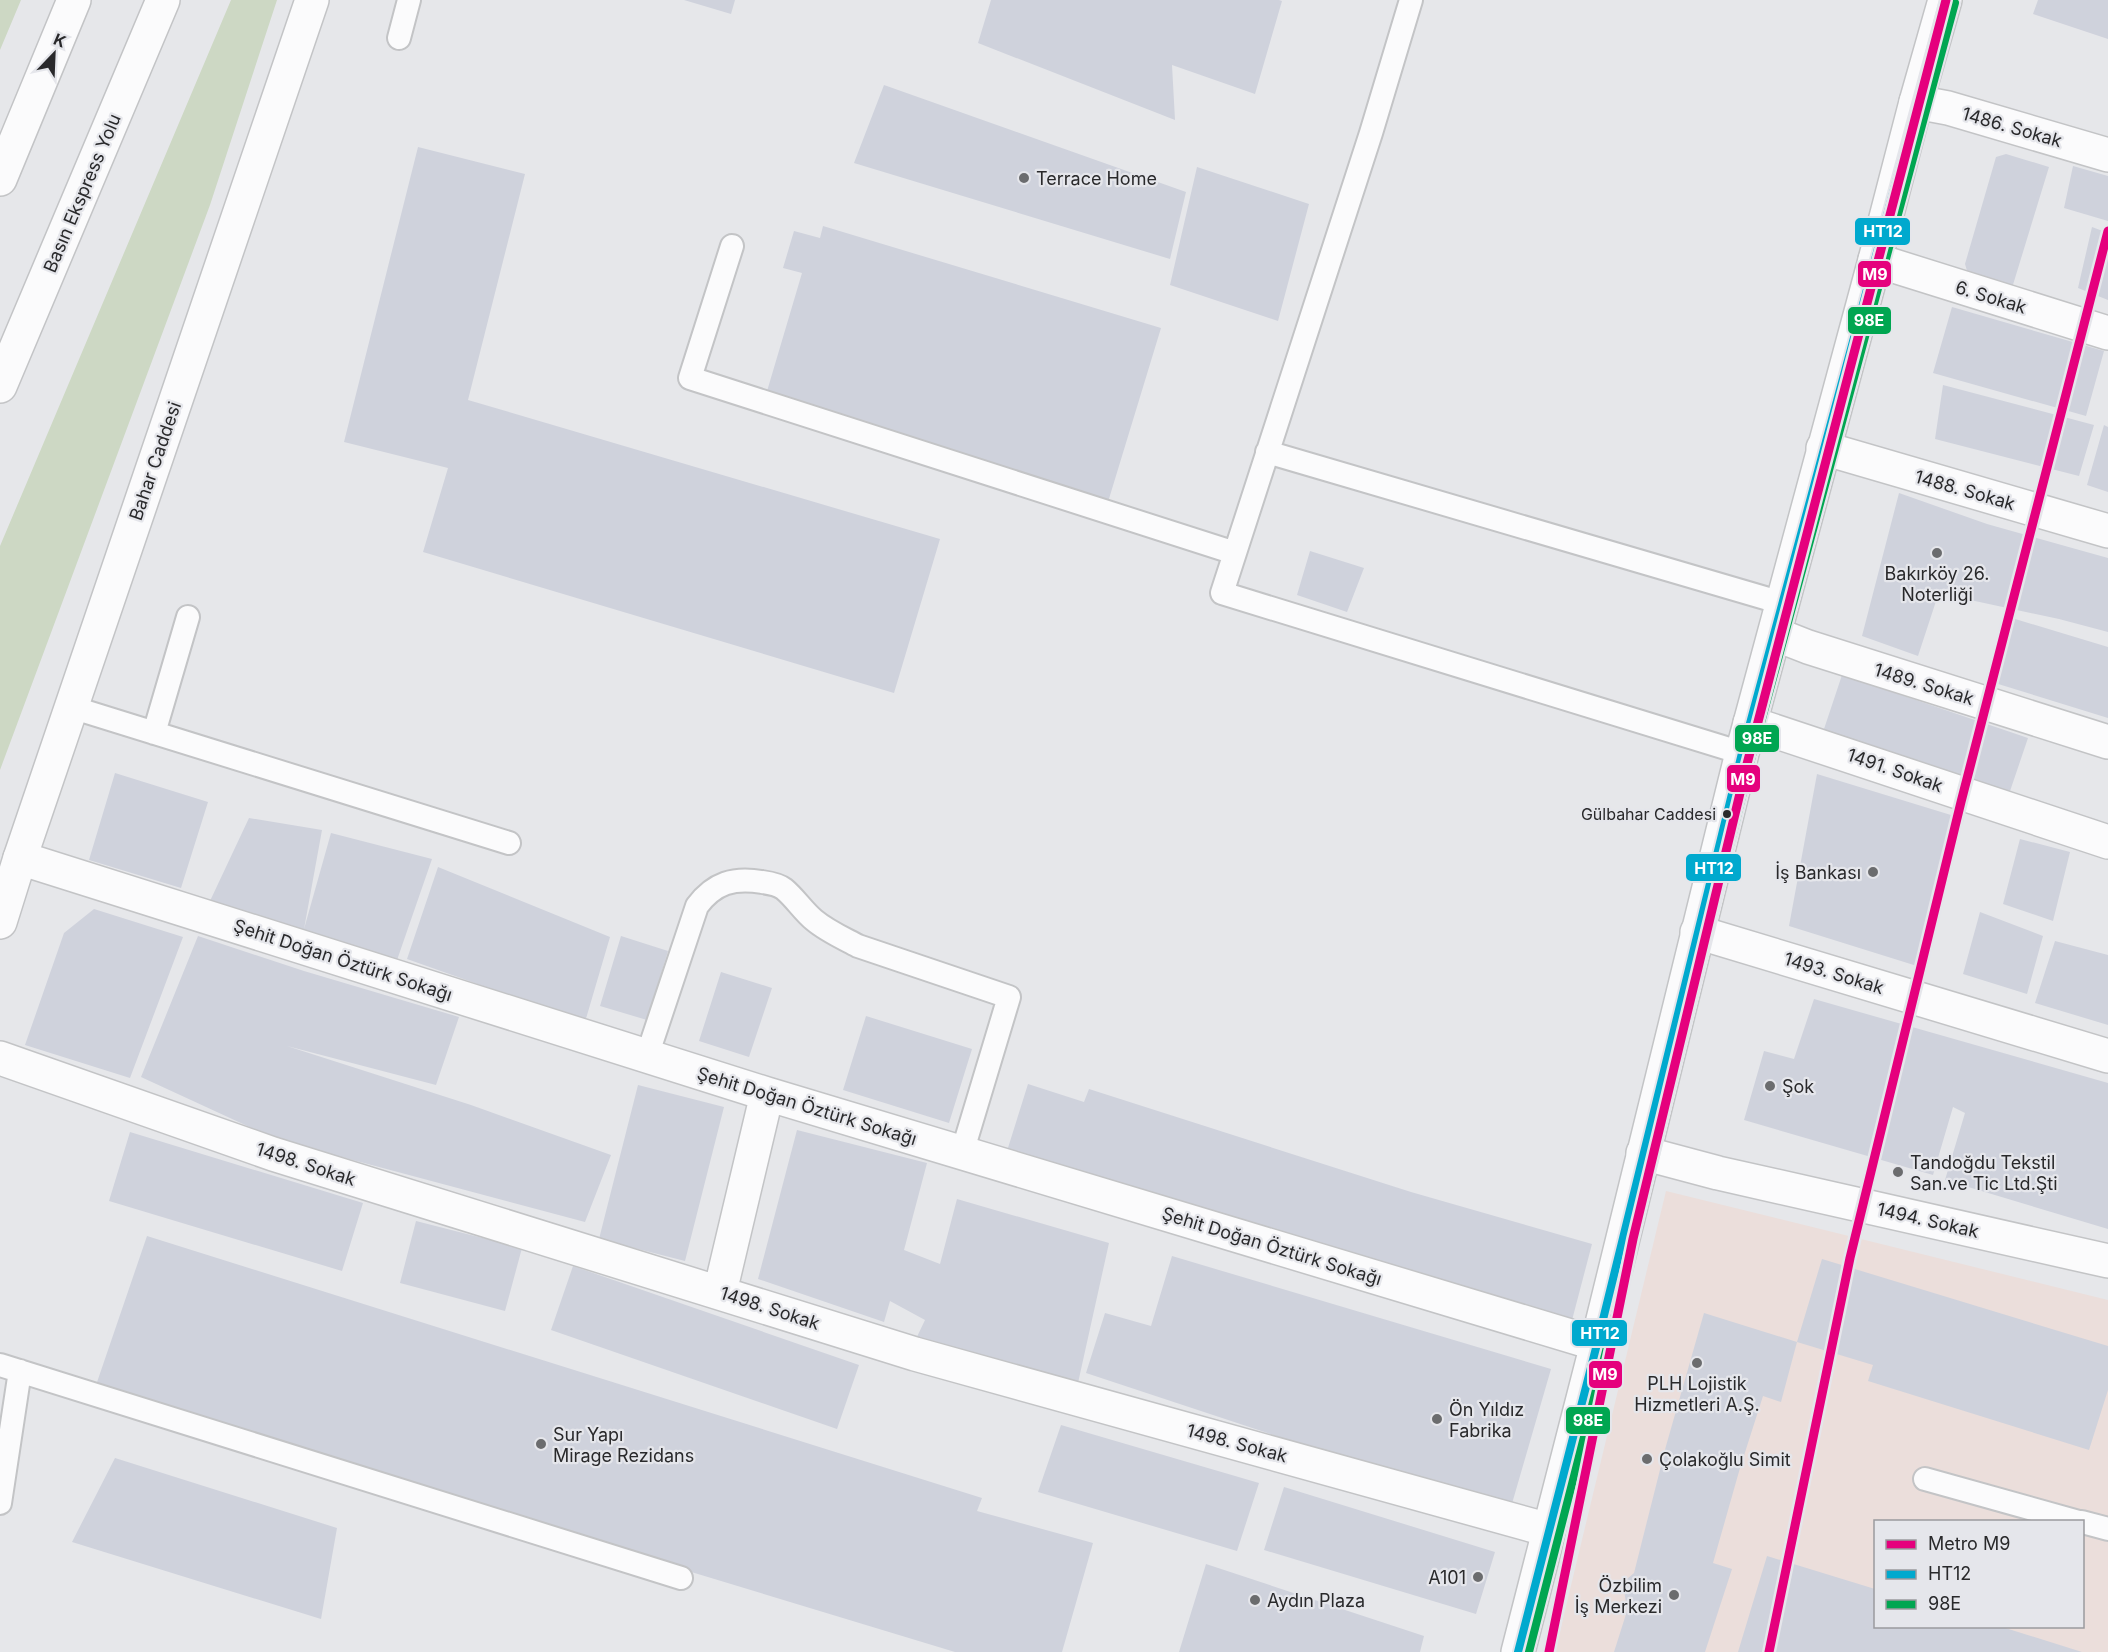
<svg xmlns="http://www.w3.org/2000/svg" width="2108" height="1652" font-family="Inter,sans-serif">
<rect width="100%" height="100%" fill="#e6e7ea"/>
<path fill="#ebdedb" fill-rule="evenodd" d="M1666,1191L2108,1300V1652H1555ZM1876,1522H2082V1626H1876Z"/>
<path fill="#cdd8c4" d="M0,0H21L0,50Z
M231,0H277L210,205L0,770V546Z"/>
<path fill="#cfd2dc" d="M684,0H735L731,14Z
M991,0H1279L1282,1L1255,94L1172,65L1175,120L978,43Z
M2038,0H2108V39L2033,14Z
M884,85L1186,192L1170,259L854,163Z
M418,147L525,174L468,400L940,539L894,693L423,552L448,468L344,442Z
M2006,154L2049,167L2012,288L1968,274L1965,264L1996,157Z
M2073,166L2108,176V221L2064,208Z
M1197,167L1309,204L1278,321L1170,285Z
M823,226L1161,328L1108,502L765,398L802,273L783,268L794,231L820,238Z
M2092,227L2108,233V300L2078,288Z
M1952,307L2104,351L2086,416L1933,373Z
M1943,385L2094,425L2079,476L1935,439Z
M2104,425L2108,427V492L2087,485Z
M1899,493L1987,524L2108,558V632L2059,619L1961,598L1940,589L1918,656L1862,636Z
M1310,551L1364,568L1347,612L1297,595Z
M2012,618L2108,647V718L1995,683Z
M1842,675L2028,738L2007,800L1821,738Z
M115,773L208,802L181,888L89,860Z
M1817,774L1964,819L1917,966L1789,926Z
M249,818L322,830L304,929L331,833L432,859L396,963L210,901Z
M2020,839L2070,852L2053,921L2003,904Z
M438,867L610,937L585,1022L407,959Z
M94,909L183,937L130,1078L25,1045L64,933Z
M1980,912L2043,936L2027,994L1963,974Z
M198,936L304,971L459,1017L436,1085L287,1046L471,1105L611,1155L585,1222L278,1140L141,1077Z
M621,936L668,951L647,1020L600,1006Z
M2055,941L2108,955V1025L2035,1003Z
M721,972L772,988L749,1057L699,1041Z
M1814,999L2108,1083V1229L1945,1180L1965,1113L1953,1107L1933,1175L1744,1120L1764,1051L1794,1059Z
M866,1016L972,1049L949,1123L843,1090Z
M1028,1084L1084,1102L1089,1089L1411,1192L1592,1244L1571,1324L1007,1151Z
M638,1085L724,1107L685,1261L599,1239Z
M797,1130L927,1163L904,1250L940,1264L957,1199L1109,1243L1076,1392L915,1341L925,1320L890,1301L884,1322L758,1279Z
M130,1132L363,1203L342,1271L109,1201Z
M416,1221L522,1248L505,1311L400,1283Z
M147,1236L982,1498L977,1511L1093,1543L1062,1652H955L94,1391Z
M1172,1256L1551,1369L1511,1507L1328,1453L1086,1373L1105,1313L1151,1326Z
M1822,1259L2108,1346V1390L2089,1450L1868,1381L1873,1365L1797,1342L1781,1402L1763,1396L1740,1468L1713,1563L1732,1569L1705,1652H1614L1627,1611L1624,1589L1627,1579L1634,1573L1666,1446L1704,1313L1797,1342Z
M573,1266L859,1365L837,1429L551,1330Z
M1061,1425L1259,1483L1237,1551L1038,1492Z
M115,1458L337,1528L321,1619L72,1542Z
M1284,1487L1495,1552L1476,1614L1264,1550Z
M1767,1556L1875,1589L1876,1626H1999L2082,1652H1738Z
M1206,1564L1424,1636L1420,1652H1179Z"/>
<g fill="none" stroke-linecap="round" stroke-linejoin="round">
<defs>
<path id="lane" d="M1411,0L1371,133L1222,593L1742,753
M399,38L409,0
M732,246L690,378L1235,553
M1267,452L1782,603
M71,707L509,843
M154,733L188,617
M647,1056L697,906C714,883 734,877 762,882C769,883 779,885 784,889C795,898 803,911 814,920C827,931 843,938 858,946L1009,997L962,1153
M0,1365L681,1578
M1925,1479L2079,1522
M0,1503L20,1371
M2082,1522L2108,1529"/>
<path id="street" d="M1916,102L1948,108L2108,155
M1875,260L2108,333
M1823,448L2108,531
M1775,634L1808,647L2108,742
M1750,723L2108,842
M20,858L767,1094L1597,1344
M1697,932L2108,1056
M0,1058L273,1154L915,1354L1549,1530
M1643,1153L1718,1173L2108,1261
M720,1292L767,1094"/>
<path id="secondary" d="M0,922L20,858L312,0
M1518,1652L1597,1344L1742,753L1875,260L1916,102L1945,0"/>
<path id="highway" d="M0,179L74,0
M0,386L163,0"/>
</defs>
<use href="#lane" stroke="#c3c4c6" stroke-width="26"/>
<use href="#street" stroke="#c3c4c6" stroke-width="36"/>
<use href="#secondary" stroke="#c3c4c6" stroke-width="36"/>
<use href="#highway" stroke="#c3c4c6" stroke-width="36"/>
<use href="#lane" stroke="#fbfbfc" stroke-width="22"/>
<use href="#street" stroke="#fbfbfc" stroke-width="33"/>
<use href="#secondary" stroke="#fbfbfc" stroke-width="33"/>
<use href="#highway" stroke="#fbfbfc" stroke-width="33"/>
<defs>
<path id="bus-1" d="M1518,1652L1597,1344L1742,753L1945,0"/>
<path id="bus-2" d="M1529,1652L1607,1347L1752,756L1955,3"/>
</defs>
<use href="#bus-1" stroke="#e5e6eb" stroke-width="12"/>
<use href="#bus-2" stroke="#e5e6eb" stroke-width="12"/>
<use href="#bus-1" stroke="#00a9ce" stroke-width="8"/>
<use href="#bus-2" stroke="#00a651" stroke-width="8"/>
<defs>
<path id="metro-1" d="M1549,1652L1633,1239L1747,764L1946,0
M1769,1652L1850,1258L1961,802L2108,231"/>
</defs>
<use href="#metro-1" stroke="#e5e6eb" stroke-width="14"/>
<use href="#metro-1" stroke="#e5007d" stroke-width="9"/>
</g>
<g fill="#6b6c6e" stroke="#e5e6eb" stroke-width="2">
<circle cx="1024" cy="178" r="6"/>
<circle cx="1937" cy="553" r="6"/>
<circle cx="1873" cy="872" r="6"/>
<circle cx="1770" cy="1086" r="6"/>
<circle cx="1898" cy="1172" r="6"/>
<circle cx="1697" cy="1363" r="6"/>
<circle cx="1437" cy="1419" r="6"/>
<circle cx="541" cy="1444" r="6"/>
<circle cx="1647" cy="1459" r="6"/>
<circle cx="1478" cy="1577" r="6"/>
<circle cx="1674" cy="1595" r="6"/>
<circle cx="1255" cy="1600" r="6"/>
</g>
<circle fill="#29292b" stroke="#e5e6eb" stroke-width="2" cx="1727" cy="814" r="5"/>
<g text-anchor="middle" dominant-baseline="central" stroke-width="4.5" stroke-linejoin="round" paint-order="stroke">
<g font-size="16" fill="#29292b" stroke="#e5e6eb" text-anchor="end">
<text x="1716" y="814">Gülbahar Caddesi</text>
</g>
<g font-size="18" fill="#29292b" stroke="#e5e6eb">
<text transform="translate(2012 127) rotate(16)">1486. Sokak</text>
<text transform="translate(82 193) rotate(-67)">Basın Ekspress Yolu</text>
<text transform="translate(1991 297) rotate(17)">6. Sokak</text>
<text transform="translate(155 461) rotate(-71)">Bahar Caddesi</text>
<text transform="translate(1965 490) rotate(16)">1488. Sokak</text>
<text transform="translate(1924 684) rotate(17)">1489. Sokak</text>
<text transform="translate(1895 770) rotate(19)">1491. Sokak</text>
<text transform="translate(343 960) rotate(18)">Şehit Doğan Öztürk Sokağı</text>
<text transform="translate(1834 973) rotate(17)">1493. Sokak</text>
<text transform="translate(807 1106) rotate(17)">Şehit Doğan Öztürk Sokağı</text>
<text transform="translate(306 1164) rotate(18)">1498. Sokak</text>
<text transform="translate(1928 1220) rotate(13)">1494. Sokak</text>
<text transform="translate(1272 1246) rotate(17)">Şehit Doğan Öztürk Sokağı</text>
<text transform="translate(770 1308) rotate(18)">1498. Sokak</text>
<text transform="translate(1237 1443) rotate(15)">1498. Sokak</text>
</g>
<g font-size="18" fill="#29292b" stroke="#e5e6eb" text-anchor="start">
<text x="1036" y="178">Terrace Home</text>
<text x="1937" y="573" text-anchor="middle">Bakırköy 26.<tspan x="1937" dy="21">Noterliği</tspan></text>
<text x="1861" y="872" text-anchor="end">İş Bankası</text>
<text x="1782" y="1086">Şok</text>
<text x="1910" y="1162">Tandoğdu Tekstil<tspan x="1910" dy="21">San.ve Tic Ltd.Şti</tspan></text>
<text x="1697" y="1383" text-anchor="middle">PLH Lojistik<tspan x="1697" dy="21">Hizmetleri A.Ş.</tspan></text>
<text x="1449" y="1409">Ön Yıldız<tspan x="1449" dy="21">Fabrika</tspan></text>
<text x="553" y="1434">Sur Yapı<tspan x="553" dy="21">Mirage Rezidans</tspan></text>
<text x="1659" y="1459">Çolakoğlu Simit</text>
<text x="1466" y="1577" text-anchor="end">A101</text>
<text x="1662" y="1585" text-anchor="end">Özbilim<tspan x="1662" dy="21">İş Merkezi</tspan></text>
<text x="1267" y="1600">Aydın Plaza</text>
</g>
</g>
<g stroke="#e5e6eb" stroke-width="2">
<rect x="1854" y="217" width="57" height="29" rx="6" fill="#00a9ce"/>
<rect x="1857" y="260" width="35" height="28" rx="6" fill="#e5007d"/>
<rect x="1847" y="306" width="45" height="29" rx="6" fill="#00a651"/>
<rect x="1734" y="724" width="46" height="29" rx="6" fill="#00a651"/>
<rect x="1726" y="764" width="35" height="29" rx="6" fill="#e5007d"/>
<rect x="1685" y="853" width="57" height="29" rx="6" fill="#00a9ce"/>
<rect x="1571" y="1319" width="57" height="28" rx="6" fill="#00a9ce"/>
<rect x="1588" y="1360" width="35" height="29" rx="6" fill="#e5007d"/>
<rect x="1565" y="1406" width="46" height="29" rx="6" fill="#00a651"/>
</g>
<g font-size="16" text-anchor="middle" font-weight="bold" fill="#fff">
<text x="1883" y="237">HT12</text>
<text x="1875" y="280">M9</text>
<text x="1869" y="326">98E</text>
<text x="1757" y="744">98E</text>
<text x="1743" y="785">M9</text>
<text x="1714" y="874">HT12</text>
<text x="1600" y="1339">HT12</text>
<text x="1605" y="1380">M9</text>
<text x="1588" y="1426">98E</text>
</g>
<rect x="1874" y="1520" width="210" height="108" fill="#e5e6eb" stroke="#9a9a9e" stroke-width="1.5"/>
<rect x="1886" y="1540" width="30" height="9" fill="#e5007d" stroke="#9a9a9e" stroke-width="1.5"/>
<text x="1928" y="1550" font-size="18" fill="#29292b">Metro M9</text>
<rect x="1886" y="1570" width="30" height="9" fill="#00a9ce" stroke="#9a9a9e" stroke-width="1.5"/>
<text x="1928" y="1580" font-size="18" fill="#29292b">HT12</text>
<rect x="1886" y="1600" width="30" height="9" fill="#00a651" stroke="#9a9a9e" stroke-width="1.5"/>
<text x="1928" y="1610" font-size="18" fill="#29292b">98E</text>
<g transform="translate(54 54) rotate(23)" stroke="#e5e6eb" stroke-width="4.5" paint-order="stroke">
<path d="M0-4.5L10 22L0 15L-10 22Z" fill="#29292b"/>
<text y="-9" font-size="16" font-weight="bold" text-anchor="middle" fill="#29292b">K</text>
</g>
</svg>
